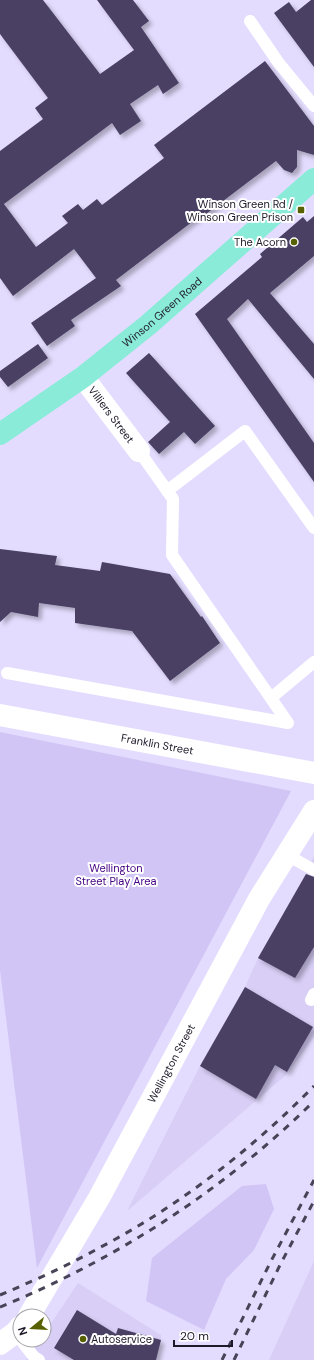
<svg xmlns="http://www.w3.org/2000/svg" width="314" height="1360" font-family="'DM Sans',sans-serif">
<defs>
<filter id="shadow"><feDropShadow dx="3.5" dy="3.5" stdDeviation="2" flood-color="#0004"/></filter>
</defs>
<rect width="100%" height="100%" fill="#e4dcfe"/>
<path fill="#d8cef6" d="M314,856V1037L286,1075L127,1211L200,1066L245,987L258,958L305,875Z
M314,1261V1360H269Z
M78,1283L161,1335V1340L156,1360H26L40,1340H44V1334Z"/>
<path fill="#d1c5f6" d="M0,732L291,791L37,1268L0,970Z
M266,1184L274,1209L254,1250L226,1279L204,1330L146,1301L152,1258L242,1186Z"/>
<path fill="#4a4063" filter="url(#shadow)" d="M0,0H43L100,74L134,50L97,0H133L149,21L141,27L179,83L163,94L158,85L130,104L141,121L120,135L112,123L4,204L36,247L68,223L62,216L78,204L83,210L97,199L102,205L164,158L154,145L265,61L314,126V155L297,150V167L292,173L284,170L276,161L206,214L205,212L116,280L121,286L71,320L75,326L47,346L31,323L96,278L74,249L13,296L0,278V151L43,119L35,108L48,98L0,34Z
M311,0H314V67L274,13L289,2L296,12Z
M314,216V256L270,293L314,344V379L248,299L227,319L314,443V482L195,314L262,257L260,254L303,217L307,222Z
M38,344L48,358L8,387L0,377V371Z
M149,353L215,426L195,444L184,432L159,454L148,442L170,422L126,373Z
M0,549L57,556L55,565L100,571L102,562L170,574L201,617L202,616L220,643L170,681L132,631L75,623V608L39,603L38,617L11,612L0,622Z
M306,874L314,877V947L295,978L258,958Z
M245,987L313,1027L287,1072L275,1065L256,1099L200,1066Z
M77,1310L116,1334L118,1328L161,1340L156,1360H74L54,1348Z"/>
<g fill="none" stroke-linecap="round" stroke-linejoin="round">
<path stroke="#fff" stroke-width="12" d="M250,21L278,62L314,106
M167,491L245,431L314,528
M7,673L288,723L172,555L173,499L139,451
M271,698L314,662
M287,855L314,870
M311,1000L314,994
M21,1340L34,1357L39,1360"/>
<g stroke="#fff" stroke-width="22">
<path id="s1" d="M83,377L139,451"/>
<path id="s2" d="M0,715L314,773"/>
<path id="s3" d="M29,1316L99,1198L259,899L314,811"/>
<path d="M0,1344L16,1332L20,1327"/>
</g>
<path stroke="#89ebd8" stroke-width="22" id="s4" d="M0,434L83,377L148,325L314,179"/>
<path stroke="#484356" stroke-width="3" stroke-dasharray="7 7" stroke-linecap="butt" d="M0,1295C33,1281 67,1266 99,1248C179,1206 251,1150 314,1086
M0,1307C117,1259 224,1190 314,1101
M222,1360L270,1263L314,1180
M234,1360L280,1265L314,1201"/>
</g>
<g fill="#576100" stroke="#fff" stroke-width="1.5">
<rect x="297" y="206" width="8" height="8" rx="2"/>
<circle cx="294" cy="242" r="4"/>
<circle cx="83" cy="1339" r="4"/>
</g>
<g text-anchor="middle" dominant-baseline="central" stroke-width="4" stroke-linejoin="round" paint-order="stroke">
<g font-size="11" fill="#1e1929" stroke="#fff" text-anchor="end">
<text x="293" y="204">Winson Green Rd /<tspan x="293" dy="13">Winson Green Prison</tspan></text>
<text x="286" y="242">The Acorn</text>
<text x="91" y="1339" text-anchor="start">Autoservice</text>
</g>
<g font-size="11" fill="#1e1929" stroke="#fff">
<text stroke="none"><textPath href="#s4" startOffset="203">Winson Green Road</textPath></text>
<text stroke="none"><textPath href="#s1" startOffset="47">Villiers Street</textPath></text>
<text stroke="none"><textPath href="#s2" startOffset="160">Franklin Street</textPath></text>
<text stroke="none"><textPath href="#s3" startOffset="290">Wellington Street</textPath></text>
</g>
<g font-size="11" fill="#430283" stroke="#fff">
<text x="116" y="868">Wellington<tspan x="116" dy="13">Street Play Area</tspan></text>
</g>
</g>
<g transform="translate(32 1328) rotate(252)"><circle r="19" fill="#ffffff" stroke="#a5a3a9"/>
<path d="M0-3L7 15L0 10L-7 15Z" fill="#576100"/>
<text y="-6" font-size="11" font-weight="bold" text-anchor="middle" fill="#1e1929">N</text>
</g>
<path d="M174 1340v6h58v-6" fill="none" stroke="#1e1929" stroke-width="2"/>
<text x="180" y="1340" font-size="12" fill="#1e1929" stroke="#ffffff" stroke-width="3" paint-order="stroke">20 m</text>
</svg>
